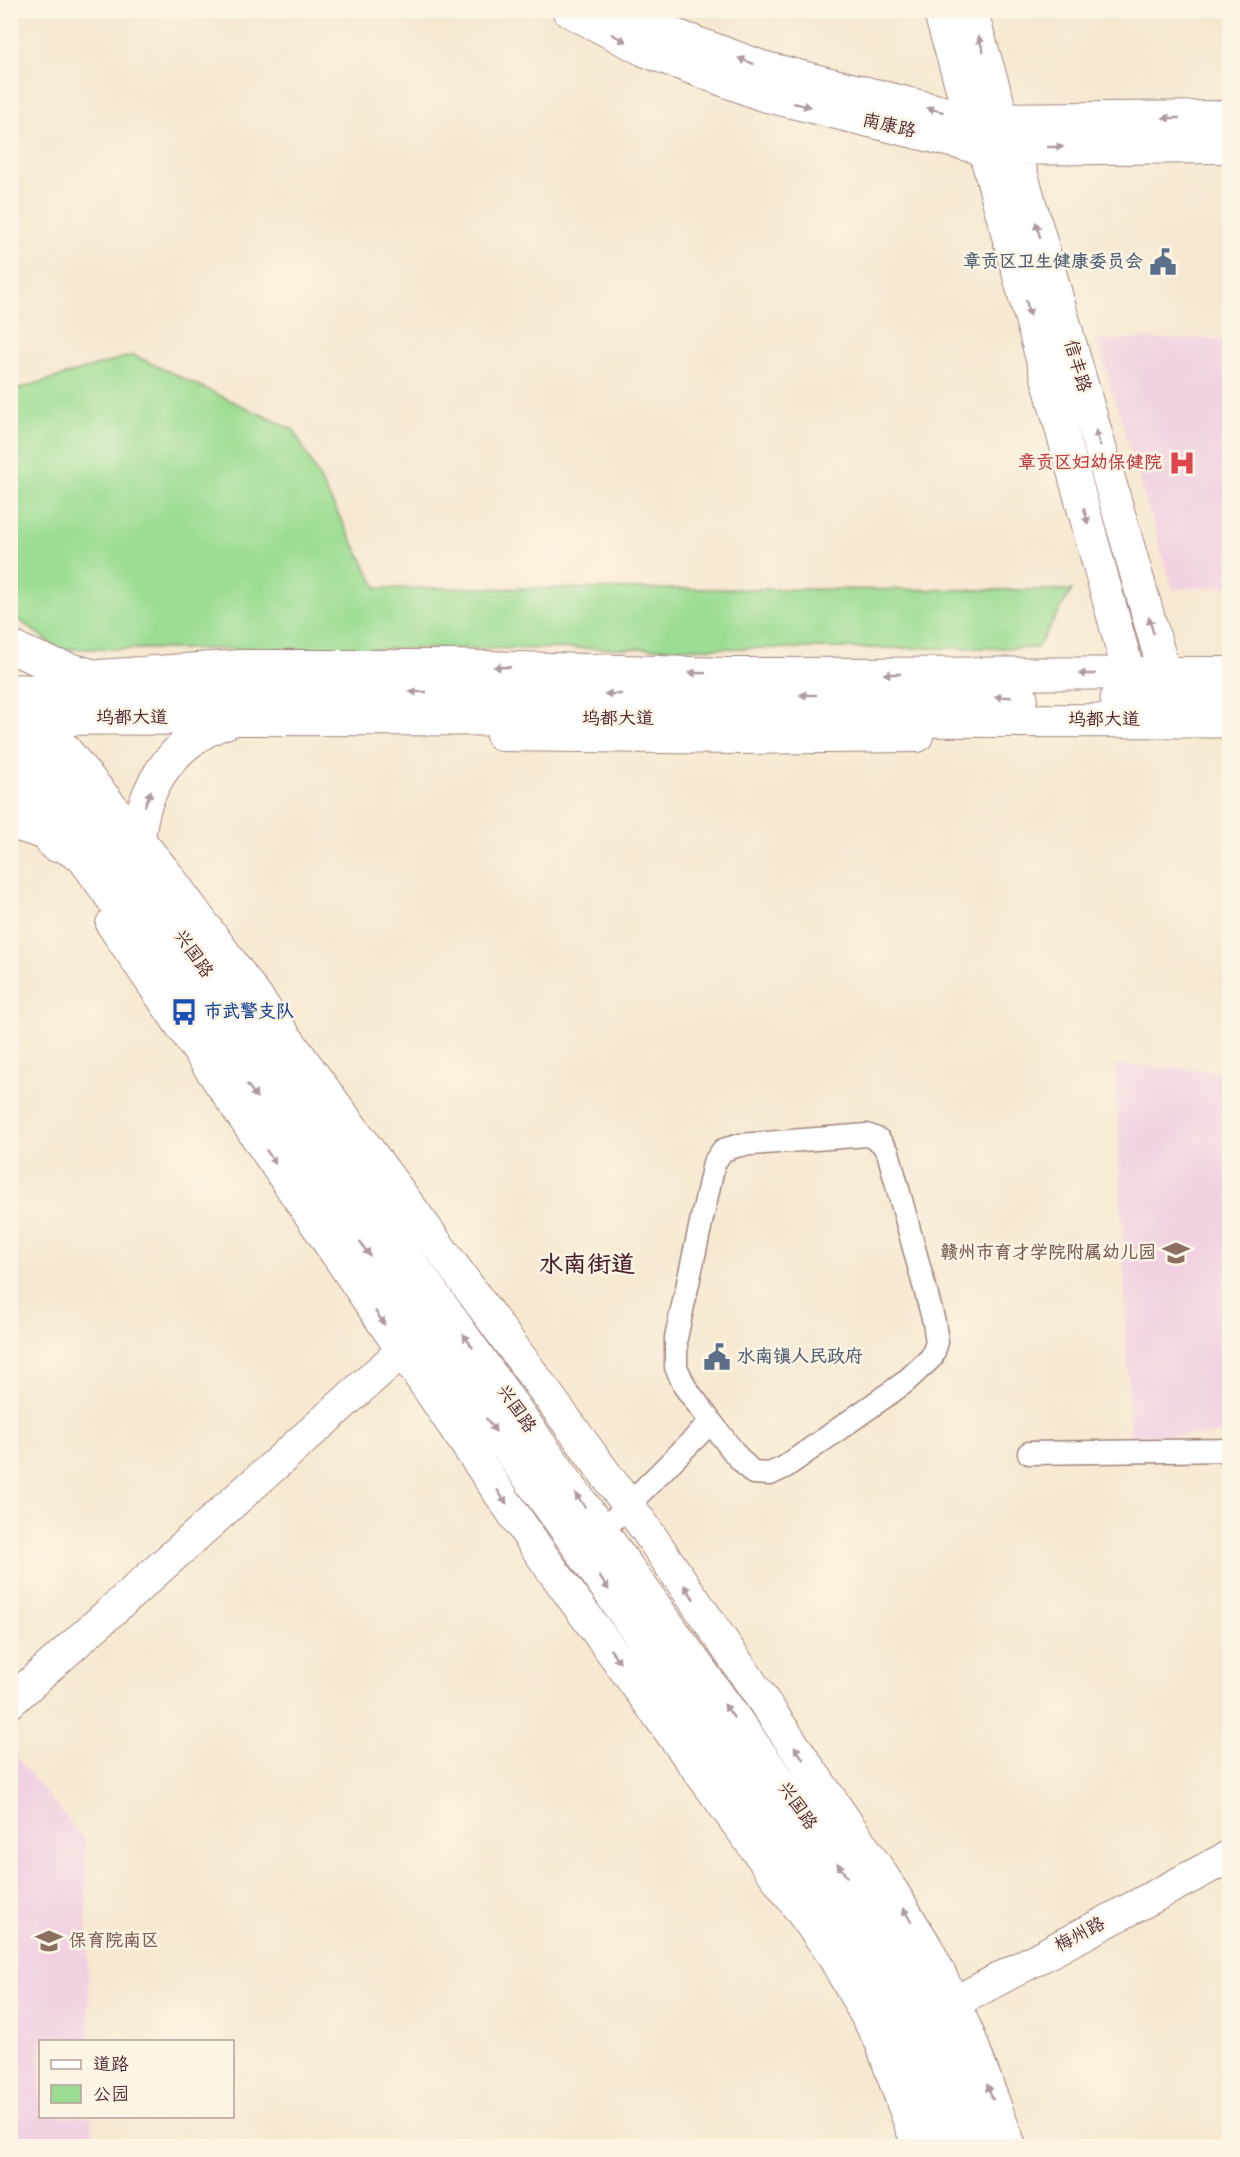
<svg xmlns="http://www.w3.org/2000/svg" width="1240" height="2157" font-family="Mynerve,'LXGW WenKai TC',sans-serif">
<rect width="100%" height="100%" fill="#fcf5e5"/>
<filter id="ink" filterUnits="userSpaceOnUse"><feTurbulence type="fractalNoise" baseFrequency=".0167" numOctaves="2"/><feDisplacementMap in="SourceGraphic" scale="12" xChannelSelector="R" yChannelSelector="G"/><feConvolveMatrix kernelMatrix="1 2 1 2 8 2 1 2 1" color-interpolation-filters="sRGB"/></filter>
<filter id="wash" filterUnits="userSpaceOnUse"><feTurbulence type="fractalNoise" baseFrequency=".008" numOctaves="4" result="noise"/><feDisplacementMap in="SourceGraphic" scale="24" xChannelSelector="R" yChannelSelector="G"/><feGaussianBlur stdDeviation="1.35" result="paint"/><feColorMatrix in="noise" values="0 0 0 0 0 0 0 0 0 0 0 0 0 0 0 0 0 1.4 0 .05"/><feComposite in="paint" operator="in"/></filter>
<g filter="url(#wash)">
<rect width="100%" height="100%" fill="#f7e8d0"/>
<path fill="#f1d0e2" d="M1096,339H1229V587L1173,589Z
M1116,1064L1229,1072V1434L1130,1437Z
M10,1750L85,1840L90,2041L40,2042V2116L92,2117L93,2146H11Z"/>
<path fill="#9cdd93" stroke="#737e5f" stroke-width="1.5" d="M133,355L294,430L377,588L1072,590L1037,648L59,649L11,614V391Z"/>
</g>
<g filter="url(#ink)">
<g fill="none" stroke-linecap="round" stroke-linejoin="round">
<defs>
<path id="street" d="M1029,1453L1230,1450
M602,1531L711,1422L736,1455L753,1473L770,1474L785,1467L904,1383L932,1357L937,1342L934,1322L888,1152L879,1140L867,1135L740,1145L723,1150L714,1163L676,1338V1367L685,1387L711,1422"/>
<path id="secondary" d="M568,10L644,50L763,95L984,149L1230,147
M624,10L656,28L762,67L971,119L1230,117
M939,10L971,119L984,149L1129,674L1137,692
M971,10L1003,119L1014,147L1170,692
M85,677L241,666H451L726,674L1230,673
M502,735L738,738L917,736
M58,741L165,872L645,1528L881,1873L927,1948L954,2003L969,2036L1010,2146
M10,781L54,845
M112,924L545,1560L831,1952L881,2042L918,2146
M10,1702L402,1351
M935,2013L1230,1856"/>
<path id="primary" d="M10,647L53,665L104,679
M10,691L210,690L1021,697
M10,695L80,797L883,1928L931,2015L979,2146
M1117,698L1230,697
M15,727L28,719L102,718L1230,721
M10,752L88,864L569,1533L854,1943L903,2025L949,2146
M10,822L42,832L76,853
M146,882C122,816 163,741 229,721"/>
</defs>
<use href="#street" stroke="#a0847e" stroke-width="25"/>
<use href="#secondary" stroke="#a0847e" stroke-width="34"/>
<use href="#primary" stroke="#a0847e" stroke-width="35"/>
<use href="#street" stroke="#fff" stroke-width="22"/>
<use href="#secondary" stroke="#fff" stroke-width="32"/>
<use href="#primary" stroke="#fff" stroke-width="33"/>
</g>
<defs><path id="oneway-solid" d="M-6-.8H1V-3.2L6.5 0L1 3.2V.8H-6Z" transform="scale(1.5)"/></defs>
<g fill="#ae9aa0">
<use href="#oneway-solid" transform="translate(619 38) rotate(28)"/>
<use href="#oneway-solid" transform="translate(981 44) rotate(-107)"/>
<use href="#oneway-solid" transform="translate(746 61) rotate(-159)"/>
<use href="#oneway-solid" transform="translate(802 105) rotate(13)"/>
<use href="#oneway-solid" transform="translate(935 110) rotate(-166)"/>
<use href="#oneway-solid" transform="translate(1171 118) rotate(180)"/>
<use href="#oneway-solid" transform="translate(1055 147)"/>
<use href="#oneway-solid" transform="translate(1038 230) rotate(-106)"/>
<use href="#oneway-solid" transform="translate(1028 308) rotate(75)"/>
<use href="#oneway-solid" transform="translate(1098 438) rotate(-106)"/>
<use href="#oneway-solid" transform="translate(1086 516) rotate(75)"/>
<use href="#oneway-solid" transform="translate(1151 625) rotate(-106)"/>
<use href="#oneway-solid" transform="translate(502 667) rotate(-178)"/>
<use href="#oneway-solid" transform="translate(697 673) rotate(-178)"/>
<use href="#oneway-solid" transform="translate(892 674) rotate(-180)"/>
<use href="#oneway-solid" transform="translate(1087 674) rotate(-180)"/>
<use href="#oneway-solid" transform="translate(418 692) rotate(-180)"/>
<use href="#oneway-solid" transform="translate(613 694) rotate(-180)"/>
<use href="#oneway-solid" transform="translate(808 695) rotate(-180)"/>
<use href="#oneway-solid" transform="translate(1003 697) rotate(-180)"/>
<use href="#oneway-solid" transform="translate(148 798) rotate(-69)"/>
<use href="#oneway-solid" transform="translate(252 1091) rotate(54)"/>
<use href="#oneway-solid" transform="translate(271 1157) rotate(56)"/>
<use href="#oneway-solid" transform="translate(365 1249) rotate(54)"/>
<use href="#oneway-solid" transform="translate(380 1318) rotate(56)"/>
<use href="#oneway-solid" transform="translate(468 1341) rotate(-125)"/>
<use href="#oneway-solid" transform="translate(491 1425) rotate(54)"/>
<use href="#oneway-solid" transform="translate(502 1497) rotate(56)"/>
<use href="#oneway-solid" transform="translate(580 1500) rotate(-125)"/>
<use href="#oneway-solid" transform="translate(604 1583) rotate(55)"/>
<use href="#oneway-solid" transform="translate(689 1592) rotate(-124)"/>
<use href="#oneway-solid" transform="translate(615 1656) rotate(54)"/>
<use href="#oneway-solid" transform="translate(729 1711) rotate(-125)"/>
<use href="#oneway-solid" transform="translate(799 1753) rotate(-124)"/>
<use href="#oneway-solid" transform="translate(842 1870) rotate(-125)"/>
<use href="#oneway-solid" transform="translate(907 1915) rotate(-121)"/>
<use href="#oneway-solid" transform="translate(990 2092) rotate(-111)"/>
</g>
</g>
<defs>
<symbol id="civic-bare" viewBox="-9 -9 18 18"><path d="M-.6-6.5H3V-4.5H.6V-3L4-1V1h2V6H-6V1h2V-1L-.6-3ZM-1.2 2.5V6h2.4V2.5Z" fill="#5c6f8a" stroke="#fcf5e5" stroke-width="2.5" paint-order="stroke"/></symbol>
<symbol id="hospital-bare" viewBox="-9 -9 18 18"><path d="M-5-5h3v3.5h4V-5h3V5h-3V1.5h-4V5h-3Z" fill="#e0444e" stroke="#fcf5e5" stroke-width="2.5" paint-order="stroke"/></symbol>
<symbol id="bus-bare" viewBox="-9 -9 18 18"><path d="M-5-6H5V4H4V6H2V4H-2V6H-4V4H-5ZM-3.5-4V0h7V-4ZM-3.5 1.2v1.5H-2V1.2ZM2 1.2v1.5H3.5V1.2Z" fill="#1a4fb4" stroke="#fcf5e5" stroke-width="2.5" paint-order="stroke"/></symbol>
<symbol id="school-bare" viewBox="-9 -9 18 18"><path d="M0-5L7-2L0 1L-7-2ZM-4 1L0 2.5L4 1V4Q0 6-4 4Z" fill="#8d6e63" stroke="#fcf5e5" stroke-width="2.5" paint-order="stroke"/></symbol>
</defs>
<g fill-rule="evenodd">
<use href="#civic-bare" x="1144" y="243" width="38" height="38"/>
<use href="#hospital-bare" x="1163" y="444" width="38" height="38"/>
<use href="#bus-bare" x="165" y="993" width="38" height="38"/>
<use href="#school-bare" x="1157" y="1234" width="38" height="38"/>
<use href="#civic-bare" x="698" y="1338" width="38" height="38"/>
<use href="#school-bare" x="30" y="1922" width="38" height="38"/>
</g>
<g text-anchor="middle" dominant-baseline="central" stroke-width="5" stroke-linejoin="round" paint-order="stroke">
<g font-size="18" fill="#4a1f2b" stroke="#fcf5e5">
<text transform="translate(889 126) rotate(13)">南康路</text>
<text transform="translate(1077 366) rotate(74)">信丰路</text>
<text x="132" y="718">坞都大道</text>
<text x="618" y="719">坞都大道</text>
<text x="1104" y="720">坞都大道</text>
<text transform="translate(193 954) rotate(55)">兴国路</text>
<text transform="translate(516 1409) rotate(55)">兴国路</text>
<text transform="translate(797 1806) rotate(55)">兴国路</text>
<text transform="translate(1080 1935) rotate(-28)">梅州路</text>
</g>
<g font-size="18" font-weight="bold" fill="#4e5e75" stroke="#fcf5e5" text-anchor="end">
<text x="1143" y="262">章贡区卫生健康委员会</text>
<text x="737" y="1357" text-anchor="start">水南镇人民政府</text>
</g>
<g font-size="18" font-weight="bold" fill="#be3a42" stroke="#fcf5e5" text-anchor="end">
<text x="1162" y="463">章贡区妇幼保健院</text>
</g>
<g font-size="18" font-weight="bold" fill="#164399" stroke="#fcf5e5" text-anchor="start">
<text x="204" y="1012">市武警支队</text>
</g>
<g font-size="18" font-weight="bold" fill="#785e54" stroke="#fcf5e5" text-anchor="end">
<text x="1156" y="1253">赣州市育才学院附属幼儿园</text>
<text x="69" y="1941" text-anchor="start">保育院南区</text>
</g>
<g font-size="24" font-weight="bold" fill="#4a1f2b" stroke="#fcf5e5">
<text x="587" y="1265">水南街道</text>
</g>
</g>
<rect width="1240" height="2157" fill="none" stroke="#fcf5e5" stroke-width="36"/>
<rect x="39" y="2040" width="195" height="78" fill="#fcf5e5" stroke="#b59f9b" stroke-width="1.5"/>
<rect x="51" y="2060" width="30" height="9" fill="#ffffff" stroke="#b59f9b" stroke-width="1.5"/>
<text x="93" y="2070" font-size="18" fill="#4a1f2b">道路</text>
<rect x="51" y="2085" width="30" height="18" fill="#9cdd93" stroke="#b59f9b" stroke-width="1.5"/>
<text x="93" y="2100" font-size="18" fill="#4a1f2b">公园</text>
</svg>
